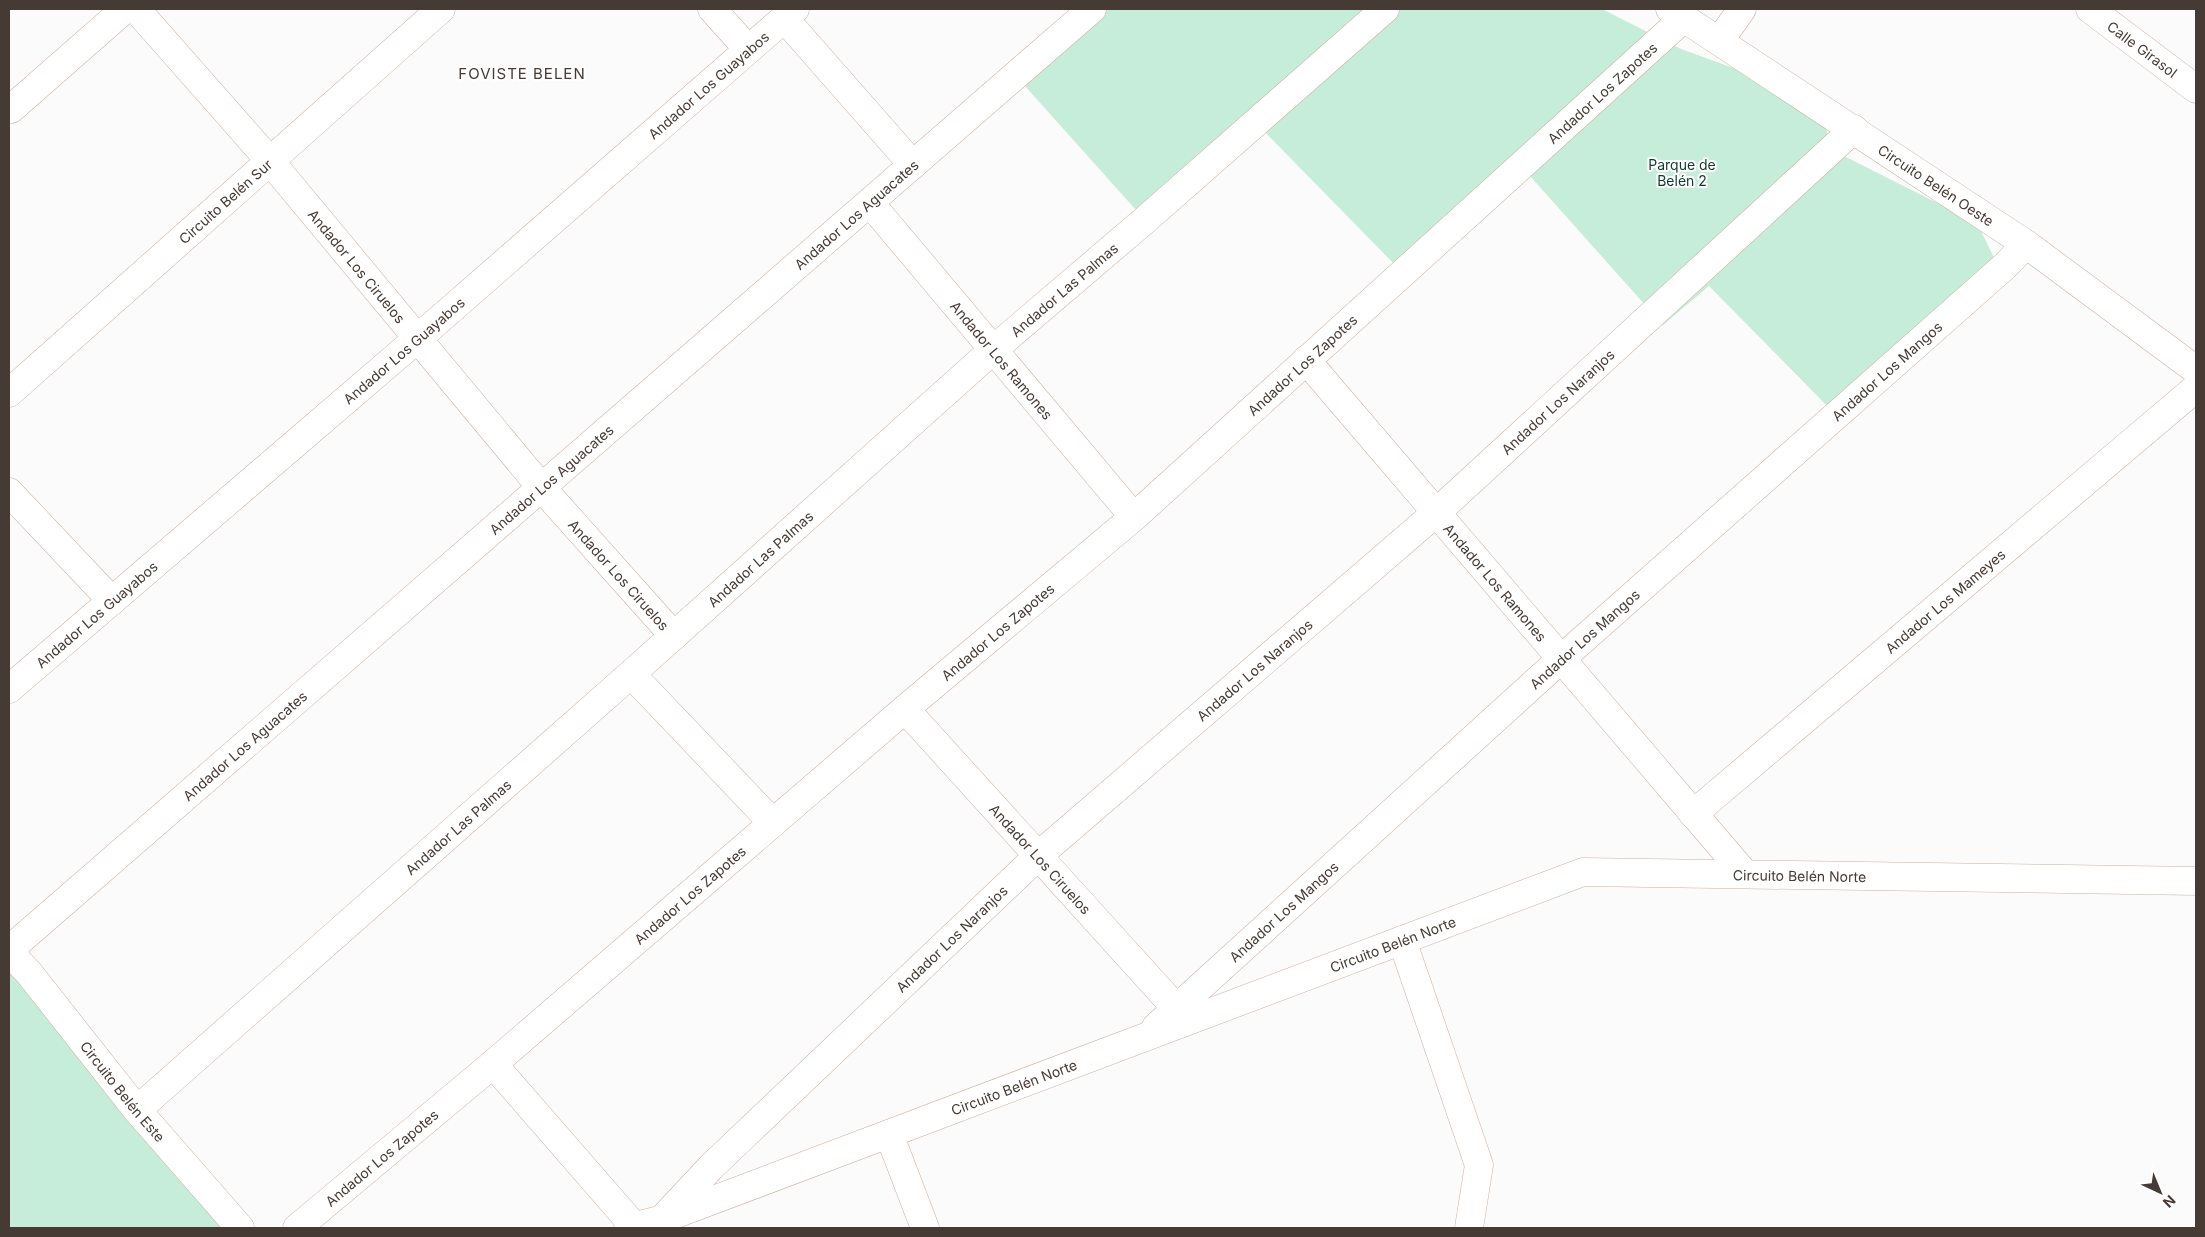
<svg xmlns="http://www.w3.org/2000/svg" width="2205" height="1237" font-family="Inter,sans-serif">
<rect width="100%" height="100%" fill="#fbfbfb"/>
<path fill="#c5edda" d="M1092,9H1602L1681,49L1750,74L1824,121L1832,150L1977,223L2000,270L1836,415L1709,286L1663,325L1521,166L1403,273L1254,121L1145,220L1016,76Z
M9,944L246,1228H9Z"/>
<g fill="none" stroke-linecap="round" stroke-linejoin="round">
<defs>
<g id="minor">
<path id="s1" d="M136,9L270,161L541,487L674,636"/>
<path d="M712,9L748,49"/>
<path id="s2" d="M1670,9L2026,244L2196,370"/>
<path id="s3" d="M2090,9L2196,89"/>
<path d="M784,18L913,165"/>
<path d="M1720,40L1742,9"/>
<path d="M11,109L125,9"/>
<path id="s4" d="M870,203L1134,517"/>
<path id="s5" d="M1306,360L1745,874"/>
<path id="s6" d="M9,393L441,9"/>
<path d="M9,492L112,601"/>
<path d="M631,674L773,823"/>
<path id="s7" d="M9,689L417,339L795,9"/>
<path id="s8" d="M905,709L1176,1008"/>
<path id="s9" d="M1693,814L2196,388"/>
<path d="M1402,940L1479,1165L1469,1228"/>
<path id="s10" d="M9,950L1092,9"/>
<path id="s11" d="M9,952L29,973L137,1110L240,1228"/>
<path id="s12" d="M1156,1027L1561,659L2005,266L2026,244"/>
<path d="M493,1064L634,1226"/>
<path id="s13" d="M137,1110L631,674L994,349L1145,220L1385,9"/>
<path d="M889,1134L925,1228"/>
<path id="s14" d="M667,1214L711,1167L1039,855L1437,512L1854,129"/>
<path id="s15" d="M297,1228L493,1064L905,709L1134,517L1684,18"/>
<path id="s16" d="M628,1228L663,1219L1583,872L2196,881"/>
</g>
</defs>
<use href="#minor" stroke="#cdb0a1" stroke-width="29"/>
<use href="#minor" stroke="#fff" stroke-width="28"/>
</g>
<g text-anchor="middle" dominant-baseline="central" stroke-width="4" stroke-linejoin="round" paint-order="stroke">
<g font-size="14" fill="#463a34" stroke="#fff">
<text stroke="none"><textPath href="#s3" startOffset="66">Calle Girasol</textPath></text>
<text stroke="none"><textPath href="#s7" startOffset="924">Andador Los Guayabos</textPath></text>
<text stroke="none"><textPath href="#s15" startOffset="1730">Andador Los Zapotes</textPath></text>
<text stroke="none"><textPath href="#s2" startOffset="319">Circuito Belén Oeste</textPath></text>
<text stroke="none"><textPath href="#s6" startOffset="289">Circuito Belén Sur</textPath></text>
<text stroke="none"><textPath href="#s10" startOffset="1122">Andador Los Aguacates</textPath></text>
<text stroke="none"><textPath href="#s1" startOffset="339">Andador Los Ciruelos</textPath></text>
<text stroke="none"><textPath href="#s13" startOffset="1238">Andador Las Palmas</textPath></text>
<text stroke="none"><textPath href="#s7" startOffset="520">Andador Los Guayabos</textPath></text>
<text stroke="none"><textPath href="#s4" startOffset="205">Andador Los Ramones</textPath></text>
<text stroke="none"><textPath href="#s15" startOffset="1325">Andador Los Zapotes</textPath></text>
<text stroke="none"><textPath href="#s12" startOffset="982">Andador Los Mangos</textPath></text>
<text stroke="none"><textPath href="#s14" startOffset="1206">Andador Los Naranjos</textPath></text>
<text stroke="none"><textPath href="#s10" startOffset="718">Andador Los Aguacates</textPath></text>
<text stroke="none"><textPath href="#s13" startOffset="832">Andador Las Palmas</textPath></text>
<text stroke="none"><textPath href="#s1" startOffset="744">Andador Los Ciruelos</textPath></text>
<text stroke="none"><textPath href="#s5" startOffset="292">Andador Los Ramones</textPath></text>
<text stroke="none"><textPath href="#s9" startOffset="330">Andador Los Mameyes</textPath></text>
<text stroke="none"><textPath href="#s7" startOffset="115">Andador Los Guayabos</textPath></text>
<text stroke="none"><textPath href="#s15" startOffset="920">Andador Los Zapotes</textPath></text>
<text stroke="none"><textPath href="#s12" startOffset="578">Andador Los Mangos</textPath></text>
<text stroke="none"><textPath href="#s14" startOffset="801">Andador Los Naranjos</textPath></text>
<text stroke="none"><textPath href="#s10" startOffset="312">Andador Los Aguacates</textPath></text>
<text stroke="none"><textPath href="#s13" startOffset="428">Andador Las Palmas</textPath></text>
<text stroke="none"><textPath href="#s8" startOffset="202">Andador Los Ciruelos</textPath></text>
<text stroke="none"><textPath href="#s16" startOffset="1236">Circuito Belén Norte</textPath></text>
<text stroke="none"><textPath href="#s15" startOffset="515">Andador Los Zapotes</textPath></text>
<text stroke="none"><textPath href="#s12" startOffset="172">Andador Los Mangos</textPath></text>
<text stroke="none"><textPath href="#s14" startOffset="396">Andador Los Naranjos</textPath></text>
<text stroke="none"><textPath href="#s16" startOffset="816">Circuito Belén Norte</textPath></text>
<text stroke="none"><textPath href="#s16" startOffset="411">Circuito Belén Norte</textPath></text>
<text stroke="none"><textPath href="#s11" startOffset="180">Circuito Belén Este</textPath></text>
<text stroke="none"><textPath href="#s15" startOffset="110">Andador Los Zapotes</textPath></text>
</g>
<g font-size="14" fill="#0f3b2a" stroke="#fff">
<text x="1682" y="164">Parque de<tspan x="1682" dy="16">Belén 2</tspan></text>
</g>
<g font-size="15" letter-spacing="1" fill="#463a34" stroke="#fff">
<text x="522" y="73">FOVISTE BELEN</text>
</g>
</g>
<rect width="2205" height="1237" fill="none" stroke="#463a34" stroke-width="20"/>
<g transform="translate(2160 1192) rotate(136)" stroke="#ffffff" stroke-width="4" paint-order="stroke">
<path d="M0-4L9 19L0 12L-9 19Z" fill="#463a34"/>
<text y="-8" font-size="14" font-weight="bold" text-anchor="middle" fill="#463a34">N</text>
</g>
</svg>
